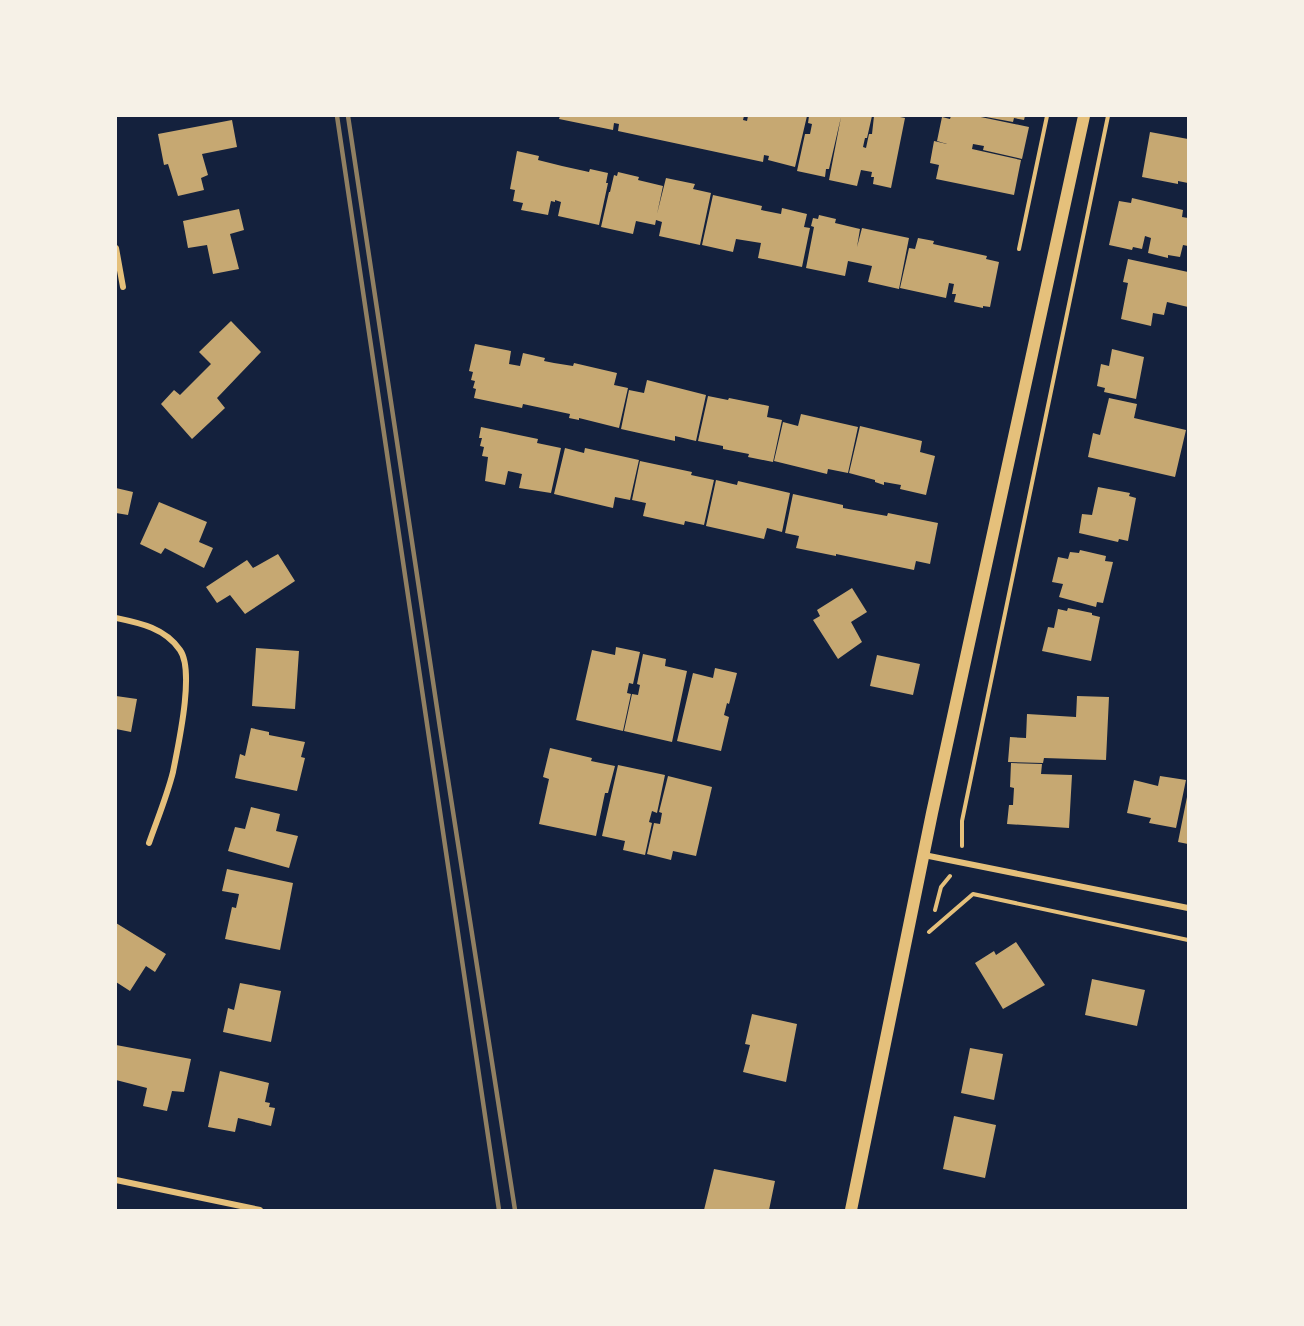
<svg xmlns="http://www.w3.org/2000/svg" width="1304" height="1326" font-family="'Golos Text',sans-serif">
<rect width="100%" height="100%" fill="#14213d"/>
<path fill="#c6a872" d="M560,116H744L743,120L747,121L748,116H807L795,167L768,160L769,156L764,155L763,162L618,131L619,124L614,123L613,130L559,119Z
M809,116H872L867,138H865L863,147L866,148L869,134H872L874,116H901L900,117L905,118L891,188L873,184L874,177H871L872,172L861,170L857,186L829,180L841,117L829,169H826L825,177L797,171L805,134H810L812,124L808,123Z
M951,116H976L1029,127L1022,159L983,150L984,146L973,144L972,149L1021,160L1014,195L936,179L939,165L930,163L934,141L947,144L937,141L942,117L950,119Z
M986,117V116H1025L1024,120L1014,118L1013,122Z
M232,120L237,147L202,154L208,175L201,178L204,190L178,196L168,164L164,165L158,134Z
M1150,132L1188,139V183L1178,181V184L1142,177Z
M517,151L539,156L538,160L562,166L589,172L590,169L608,173L606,183H608L599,225L558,216L561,202L555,200V202L551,201L548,215L521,210L523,203L513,201L515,190L510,189Z
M618,172L639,177L638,180L663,186L657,214L666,178L695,184L693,189L711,193L700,245L659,236L662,222L656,220L655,225L636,221L633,234L601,227L609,192H610L614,175L617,176Z
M713,195L762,206L761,210L781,214L782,208L807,214L804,227L810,228L802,267L758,258L761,243L736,239L733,252L702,245Z
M1132,198L1183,210L1182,217L1188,218V246L1183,245L1180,257L1168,255V258L1148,253L1151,238L1145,236L1142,249L1133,247L1132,250L1109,245L1119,201L1131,203Z
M239,209L244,230L230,234L239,269L213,274L207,245L188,248L183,221Z
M819,215L836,219L835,223L860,229L857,247L862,228L909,238L899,289L868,282L872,266L848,261L845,276L806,268L814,227L811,226L813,218L818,219Z
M918,238L934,241L933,244L987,256L986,259L999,262L990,307L983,306V308L954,302L956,294H952L954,284L949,283L946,298L900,288L909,248L915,249Z
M1128,259L1188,272V307L1167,302L1164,315L1153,313L1151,326L1121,319L1128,283L1123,282Z
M231,321L261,352L217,398L225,408L192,439L161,404L174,390L180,395L211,364L199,352Z
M475,344L511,351L509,364L520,366L523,353L545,358L544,361L554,363L573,366L574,363L617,373L614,385L628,388L619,428L579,418V420L569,418L570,414L523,404L522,408L474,398L476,389L473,388L475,381L471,380L473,372L469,371Z
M1112,349L1144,357L1136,399L1104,392L1105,388L1097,386L1101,364L1109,366Z
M647,380L706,395L696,441L675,436V441L621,429L629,390L644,393Z
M708,396L728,400L729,398L769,406L767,417L782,420L773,462L748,457L749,454L723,449V446L698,441Z
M1109,398L1137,404L1134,418L1186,430L1175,477L1088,457L1093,433L1100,435Z
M801,414L858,427L848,473L828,469L827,474L774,461L783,422L798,426Z
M860,426L922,441L920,452L935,456L926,495L900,489L901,485L884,482V485L875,482V480L849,473Z
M481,427L538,439L537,443L561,448L551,493L519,488L522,474L508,471L505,485L485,481L488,457L482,456L484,447L480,446L482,438H479Z
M565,448L584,453L585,448L639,460L630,500L615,497L613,508L554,494Z
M640,461L692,472L691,475L714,480L704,525L685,521L684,525L643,516L646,503L632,500Z
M716,480L737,485L738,481L790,493L782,532L767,528L764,539L706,526Z
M1098,487L1130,493L1129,496L1136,498L1128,541L1119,539L1118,542L1079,533L1082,514L1092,515Z
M116,488L133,492L128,515L116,513Z
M793,494L843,505V508L887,516L888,513L938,523L930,564L916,561L914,570L836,554V556L796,548L799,536L785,533Z
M159,502L207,522L199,542L213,548L204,568L165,548L161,554L140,544Z
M1080,550L1106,556L1105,561L1113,562L1103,603L1097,602L1096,607L1059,597L1063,584L1052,582L1058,557L1068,559L1070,552L1079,553Z
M278,554L295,581L245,614L230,595L217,603L206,587L247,560L253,568Z
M852,588L867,612L851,622L862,642L838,659L813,620L820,616L817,610Z
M1068,608L1092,613V615L1100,617L1091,661L1042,651L1048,627L1054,628L1058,609L1067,611Z
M616,647L640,652L633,684L629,683L627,693L631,694L623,731L576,720L592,650L615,655Z
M256,648L299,651L295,709L252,706Z
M643,654L666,659L665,666L687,671L672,742L624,731L632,694L638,695L640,685L637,684Z
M877,655L920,664L913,695L870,686Z
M715,668L737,673L729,704L727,703L724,715L729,717L721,751L677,741L693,673L713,678Z
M116,696L137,699L131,732L116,729Z
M1077,696L1109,697L1106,760L1044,758L1043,763L1008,762L1010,737L1026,738L1027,714L1076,717Z
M251,728L269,732V735L305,742L301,757L305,758L297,791L235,778L240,754L245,756Z
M550,748L592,758L591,761L615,766L608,793H605L596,836L539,824L549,779L543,777Z
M1011,763L1042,764L1041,774L1072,775L1069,828L1007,824L1009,805H1013L1014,788L1010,787Z
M618,765L665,775L657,813L652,811L649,822L652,823L645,855L623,850L625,841L602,836Z
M668,776L712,787L696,856L673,851L671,860L647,854L654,823L660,824L662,813L659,812Z
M1160,776L1186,780L1176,828L1149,823L1151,818L1127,813L1134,780L1158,786Z
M1187,797H1188V844L1178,842Z
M251,807L280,814L276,831L298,836L289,868L228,851L235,827L245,829Z
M227,869L293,883L280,950L225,939L232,907L236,908L239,894L222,891Z
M116,923L166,954L155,972L146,966L130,991L116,982Z
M1016,942L1045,985L1003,1009L975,963L994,951L996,955Z
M1092,979L1145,990L1137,1026L1085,1015Z
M240,983L281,991L271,1042L223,1032L228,1008L234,1010Z
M752,1014L797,1024L786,1082L743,1072L750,1045L745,1044Z
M116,1045L191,1059L184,1092L172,1091L167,1111L143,1106L147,1088L116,1080Z
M970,1048L1003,1054L994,1100L961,1093Z
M220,1071L269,1083L265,1102L270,1103L269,1107L275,1108L271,1126L238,1118L235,1132L208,1127Z
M954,1116L996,1125L985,1178L943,1169Z
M714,1169L775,1181L769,1210H704Z"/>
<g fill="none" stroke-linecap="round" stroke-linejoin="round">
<path stroke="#e5c07b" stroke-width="4" d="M1019,249L1047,116
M962,846V821L1108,116
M935,910L941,887L950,876
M929,932L973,894L1188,940"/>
<path stroke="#e5c07b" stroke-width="6" d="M116,248L123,287
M116,618C140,623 165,628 180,650C195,671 178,746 173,772C167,796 157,820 149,843
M924,855L1188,908
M116,1180L260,1210"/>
<path stroke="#e5c07b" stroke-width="12" d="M851,1210L932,813L1084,116"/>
<path stroke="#918062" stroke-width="4.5" d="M337,116L499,1210
M348,116L440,728L515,1210"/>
</g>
<rect width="1304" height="1326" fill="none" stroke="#f6f1e7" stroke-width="234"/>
</svg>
